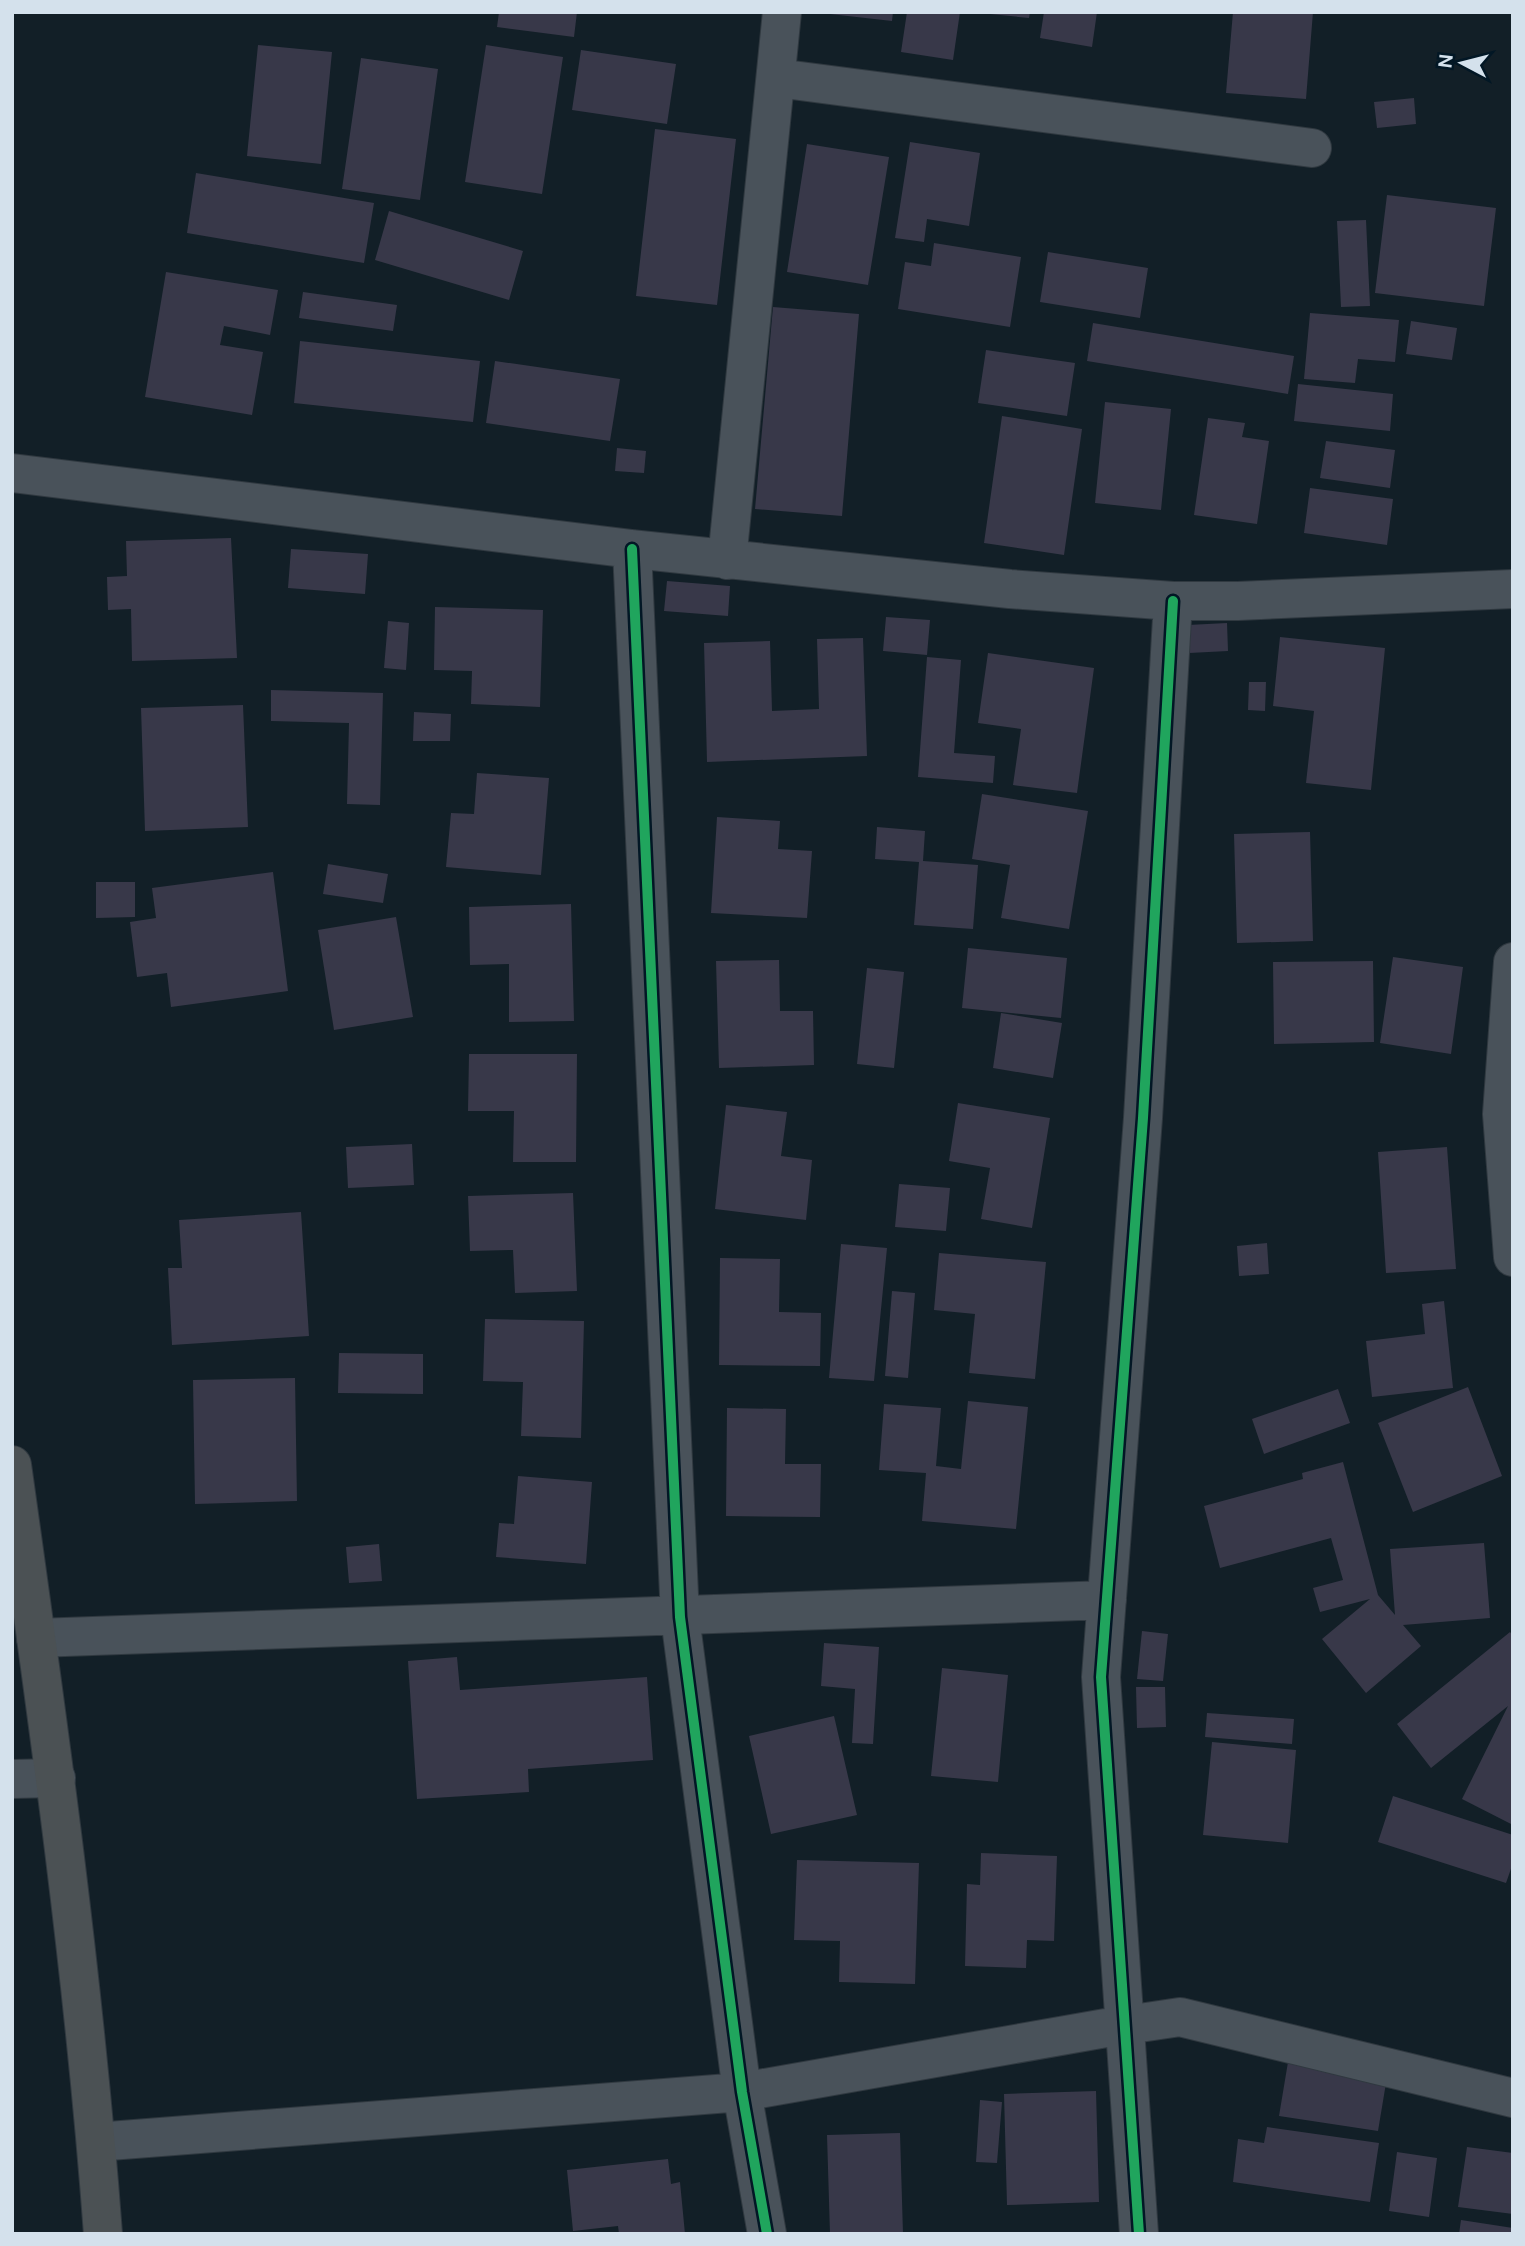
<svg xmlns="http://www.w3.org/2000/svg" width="1525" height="2246" font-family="'DM Sans',sans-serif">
<rect width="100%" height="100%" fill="#121f27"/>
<path fill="#383849" d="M499,12H577L574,37L497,27Z
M830,12H893L892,21L830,14Z
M907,12H960L953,60L901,52Z
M990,12H1030L1029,18L990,14Z
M1044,12H1097L1092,47L1040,38Z
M1233,12H1313L1306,99L1226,93Z
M258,45L332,52L321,164L247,156Z
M486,45L563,57L542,194L465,182Z
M581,50L676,64L667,124L572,110Z
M361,58L438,69L420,200L342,189Z
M1414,98L1416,124L1377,128L1374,102Z
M655,129L736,139L717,305L636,296Z
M910,142L980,153L969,226L927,219L924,242L895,238Z
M807,144L889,157L868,285L787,272Z
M196,173L374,203L364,263L187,233Z
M1387,195L1496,208L1484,306L1375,293Z
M389,211L523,251L509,300L375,260Z
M1366,220L1370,306L1341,307L1337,221Z
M934,243L1021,257L1010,327L898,309L905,262L931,266Z
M1048,252L1148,268L1140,318L1040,302Z
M166,272L278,290L270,335L224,326L220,345L263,352L252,415L145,397Z
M303,292L397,305L393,331L299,318Z
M773,307L859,314L842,516L755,509Z
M1310,313L1399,320L1395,362L1358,359L1355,383L1304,379Z
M1411,321L1457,328L1452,360L1406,354Z
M1093,323L1294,356L1288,394L1087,361Z
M300,341L480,361L473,422L294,403Z
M986,350L1075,363L1067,416L978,403Z
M495,361L620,379L610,441L486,423Z
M1298,384L1393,394L1390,431L1294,421Z
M1105,402L1171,409L1161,510L1095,503Z
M1002,416L1082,429L1064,555L984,543Z
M1208,418L1245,423L1242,437L1269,441L1257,524L1194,515Z
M1326,441L1395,450L1390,488L1320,478Z
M617,448L646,451L644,473L615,471Z
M1310,488L1393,499L1387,545L1304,533Z
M231,538L237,658L132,661L131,609L108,610L107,577L127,576L126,541Z
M291,549L368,554L365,594L288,588Z
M667,581L730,586L728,616L664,611Z
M435,607L543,610L540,707L471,704L472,671L434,670Z
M886,617L930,620L927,655L883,651Z
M388,621L409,623L406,670L384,668Z
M1227,623L1228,651L1189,653L1188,625Z
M1280,637L1385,648L1371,790L1306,783L1314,711L1273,706Z
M863,638L867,756L707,762L704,643L770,641L772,711L819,709L817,639Z
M988,653L1094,668L1077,793L1013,785L1021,729L978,723Z
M927,657L961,660L954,753L995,756L993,783L918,777Z
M1249,682H1266L1265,711L1248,710Z
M271,690L383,693L380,805L347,804L349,723L271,721Z
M243,705L248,827L145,831L141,708Z
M414,712L451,714L450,741H413Z
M477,773L549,778L541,875L446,867L451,813L474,814Z
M982,794L1088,811L1069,929L1001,918L1010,865L972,859Z
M717,817L780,821L778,849L812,851L807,918L711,913Z
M877,827L925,831L923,861L978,865L973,929L914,925L919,862L875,859Z
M1310,832L1313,941L1237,943L1234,834Z
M328,864L388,874L383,903L323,894Z
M273,872L288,991L171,1007L167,973L137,977L130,922L156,918L152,888Z
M96,882H135V917L96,918Z
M571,904L574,1021L509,1022V964L470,965L469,907Z
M396,917L413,1017L334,1030L318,930Z
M968,948L1067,958L1061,1018L962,1008Z
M1393,957L1463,967L1451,1054L1380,1043Z
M779,960L780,1011H813L814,1065L719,1068L716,961Z
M1373,961L1374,1042L1274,1044L1273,962Z
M867,968L904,972L894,1068L857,1064Z
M1001,1013L1062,1023L1053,1078L993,1068Z
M469,1054H577L576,1162H513L514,1111H468Z
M958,1103L1050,1118L1032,1228L981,1219L990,1168L949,1161Z
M726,1105L787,1112L781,1156L812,1160L806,1220L715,1209Z
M412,1144L414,1185L348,1188L346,1147Z
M1447,1147L1456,1269L1386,1273L1378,1152Z
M899,1184L950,1188L946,1231L895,1227Z
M573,1193L577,1291L515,1293L513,1250L470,1251L468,1196Z
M301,1212L309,1336L172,1345L168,1268H182L179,1220Z
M1267,1243L1269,1274L1239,1276L1237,1246Z
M841,1244L887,1248L874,1381L829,1378Z
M939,1253L1046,1262L1035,1379L969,1373L975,1314L934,1310Z
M720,1258L780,1259L779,1312L821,1313L820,1366L719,1365Z
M892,1291L915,1293L908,1378L885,1376Z
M1444,1301L1453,1388L1372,1397L1366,1341L1425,1334L1422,1304Z
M485,1319L584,1321L581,1438L521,1436L523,1382L483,1381Z
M339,1353L423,1354V1394L338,1393Z
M295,1378L297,1501L195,1504L193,1380Z
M1468,1387L1502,1476L1413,1512L1378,1423Z
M1338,1389L1350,1423L1264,1454L1252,1419Z
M968,1401L1028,1407L1016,1529L922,1521L926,1473L879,1470L884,1404L941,1408L936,1466L961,1469Z
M727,1408L786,1409L785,1464H821L820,1517L726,1516Z
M1343,1462L1378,1595L1395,1615L1390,1549L1484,1543L1490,1618L1403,1625L1421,1646L1366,1693L1322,1639L1370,1599L1320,1612L1313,1588L1343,1580L1331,1538L1220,1568L1204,1506L1303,1479L1302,1473Z
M518,1476L592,1482L586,1564L496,1557L499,1523L514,1524Z
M379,1544L382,1581L349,1583L346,1547Z
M1142,1631L1168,1634L1163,1681L1137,1679Z
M1510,1632L1513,1636V1825L1462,1799L1508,1706L1431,1768L1397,1724Z
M824,1643L879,1647L873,1744L852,1743L855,1689L821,1686Z
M457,1657L460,1690L647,1677L653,1760L528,1769L529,1792L417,1799L408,1661Z
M942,1668L1008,1675L998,1782L931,1776Z
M1136,1687H1165L1166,1727L1137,1728Z
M1207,1713L1294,1719L1292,1744L1205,1737Z
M834,1716L857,1815L771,1834L749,1736Z
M1212,1742L1296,1750L1288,1843L1203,1835Z
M1393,1796L1513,1835V1863L1506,1883L1378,1842Z
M981,1853L1057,1856L1054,1941L1027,1940L1026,1968L965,1966L967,1884L980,1885Z
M797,1860L919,1863L915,1984L839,1982L840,1941L794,1940Z
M1288,2062L1387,2077L1378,2131L1279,2116Z
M1096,2091L1099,2202L1007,2205L1004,2094Z
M980,2100L1002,2102L997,2163L976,2162Z
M1267,2127L1379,2143L1370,2202L1233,2182L1238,2139L1264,2143Z
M900,2133L903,2234H830L827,2135Z
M1467,2147L1513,2153V2214L1458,2207Z
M1397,2152L1437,2158L1429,2217L1389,2211Z
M668,2159L671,2184L680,2182L685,2234H619L618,2226L573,2231L567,2170Z
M1461,2220L1513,2228V2234H1459Z"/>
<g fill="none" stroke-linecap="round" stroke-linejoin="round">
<defs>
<path id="minor" d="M777,78L1312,148
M12,473L632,549L1010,589L1173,601H1238L1513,589
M632,549L680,1617L742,2092L767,2234
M727,560L782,12
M1513,962L1502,1114L1513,1257
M36,1638L1107,1600
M12,1779L56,1778
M96,2142L742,2092L1106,2028L1180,2017L1513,2098
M1139,2234L1101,1677L1143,1118L1173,601"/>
<path id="secondary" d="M12,1465C48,1721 84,1976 103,2234"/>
</defs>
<use href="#minor" stroke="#303940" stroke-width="40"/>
<use href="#secondary" stroke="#303940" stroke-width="40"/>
<use href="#minor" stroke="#49525a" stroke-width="38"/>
<use href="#secondary" stroke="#4b5154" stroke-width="38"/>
<defs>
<path id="cycleway" d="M632,549L680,1617L742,2092L767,2234
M1139,2234L1101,1677L1143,1118L1173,601"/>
</defs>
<use href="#cycleway" stroke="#021725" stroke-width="15"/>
<use href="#cycleway" stroke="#20a55d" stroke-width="10"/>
</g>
<rect width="1525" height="2246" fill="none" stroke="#d4e1ec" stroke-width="28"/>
<g transform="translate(1462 63) rotate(277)" stroke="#021725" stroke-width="5" paint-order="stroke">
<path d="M0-5L12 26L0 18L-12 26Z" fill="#d4e1ec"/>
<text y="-10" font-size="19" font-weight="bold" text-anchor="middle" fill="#d4e1ec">N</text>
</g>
</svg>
